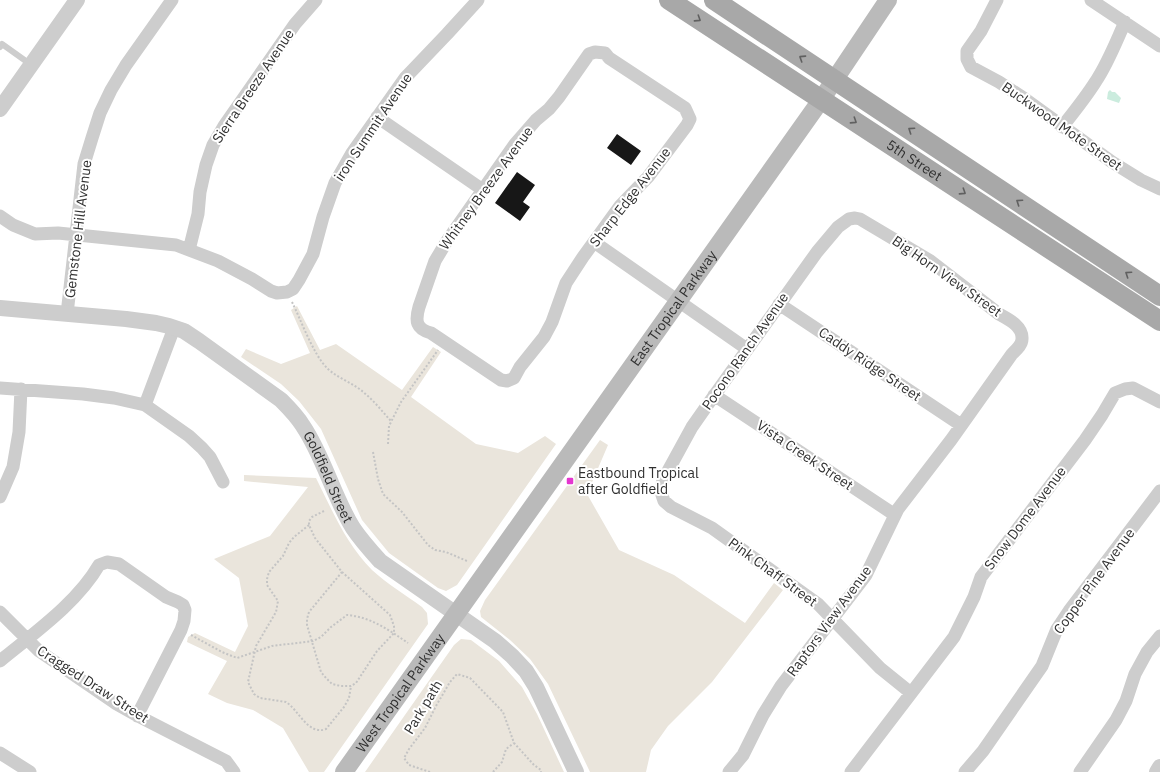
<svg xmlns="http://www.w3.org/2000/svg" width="1160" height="772" font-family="'IBM Plex Sans',sans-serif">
<rect width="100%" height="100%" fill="#fff"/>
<path fill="#eae5dc" d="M297,306L320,350L336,344L402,390L433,347L441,352L411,397L476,444L518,453L545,436L556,444L457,585L446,591L438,588L389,553L362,520L321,429L299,401L281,384L241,357L246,349L281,364L310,353L291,310Z
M600,440L608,445L587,494L619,550L674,575L745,623L774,583L783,590L712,682L668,726L651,750L646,772H590L548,684L530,659L510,640L481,617L480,611L485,600Z
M244,475L316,478C332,510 346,544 372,570C387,584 406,595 422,607L427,613L428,624L324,772H309L283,728L253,710L227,703L208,694L227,661L187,642L188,637L195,633L235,652L248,626L239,578L214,559L270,536L308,487L244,481Z
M461,639L471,640L499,661L522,687L537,714L564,772H365L454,645Z"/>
<path fill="#cbecde" d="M1110,90L1112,92H1115L1121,98L1119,103L1107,99L1108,92Z"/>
<path fill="#171717" d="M617,134L641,151L631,165L607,148Z
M517,172L535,185L523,202L530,207L520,221L495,203Z"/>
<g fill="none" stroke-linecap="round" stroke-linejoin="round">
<path stroke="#c4c4c4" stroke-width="2" stroke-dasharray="2 2" stroke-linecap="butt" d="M292,302C301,320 313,354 327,368C336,377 348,381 358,388C371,397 381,410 391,421
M388,444L389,426L401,402L438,350
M373,452L378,479L383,494L402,512L428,545L435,550L446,552L467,561
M324,511L312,517L309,521V525L315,538L342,572L390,615L394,626V633L377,651L356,683L351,686H341L332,684L326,678L321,672L307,625V619L309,612L342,572
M309,525L294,537L289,543L283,556L269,572L267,579V585L278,601L276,612L256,646L248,682L254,694L260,698L286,702C298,709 308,736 326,729L344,707L349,698L351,686
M191,635L222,652L237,658L272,646L313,641L321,637L331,627L347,615C371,617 389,630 408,643
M430,772L409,765L404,758L409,749L425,728L436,706L450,682L457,674L470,678L503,712L514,743L534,765L541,770V772
M493,772L502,762L506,749L514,743"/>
<path stroke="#cdcdcd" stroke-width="6" d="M0,47L2,44L30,64"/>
<path stroke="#cdcdcd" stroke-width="13" d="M997,0L981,31L967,51V59L971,67L999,82L1025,99L1112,162L1141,180L1160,189
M1091,0L1160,46
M595,52L605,53L609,58L685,108L690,119L687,125L648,177L620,206L583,257L566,283L552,322L544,337L520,367L514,378L507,381L501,380L431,333C416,329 415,321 419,307L435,261L447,241L515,144L536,120L549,109L559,97L589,54Z
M377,117L483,190
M1062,127C1074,112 1086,97 1096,81C1108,63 1116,42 1125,22
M0,216L13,225L35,234L58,233L176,245L218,261L252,279L271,291L277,293L287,292L293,289L299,280L313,254L323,217L335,183L352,153L405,78L447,34L478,0
M594,242L747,349
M189,250L198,214L200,192L206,165L213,145L224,126L295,24L316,0
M779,304L961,425
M67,314L84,164L92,138L100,113L111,90L126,65L172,0
M0,388L83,394L114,398L145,405L189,436L202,448L210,457L223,482
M714,395L895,515
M145,405L174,328
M0,497L13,467L19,432L21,389
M0,612L39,651L115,703L140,717L226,761L234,772
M0,661C34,633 77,603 99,565L107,562L119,564L166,597L178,602L183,605L185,610L184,621L181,630L137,716
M0,753L30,772
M729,772L743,755L763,715L781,686L866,575L898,509L951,440L1012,354C1016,350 1022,345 1022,339C1023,326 1008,319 999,314L929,260L860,219L855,218L849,219L838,227L817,252L706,407L692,427L663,480L661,488L662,495L664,501L671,507L712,528L818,604L880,668L911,693
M851,772L954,637L974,597L981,577L1085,440L1102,415L1115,393L1125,389L1133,388L1160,402
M965,772L983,751L1042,666L1057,629L1069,611L1160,491
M1080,772L1116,720L1126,701L1135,674L1147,652L1160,636"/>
<g stroke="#cdcdcd" stroke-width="16">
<path d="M0,109L77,0"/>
<path id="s1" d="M0,308L126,319L156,323L169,326L184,331L199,341L281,400C289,408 297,416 303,426C324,457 333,496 353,528C361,540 370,550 380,561L495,641L512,656L526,671L536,687L576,772"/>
<path d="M1157,772L1160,767"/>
</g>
<path stroke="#bababa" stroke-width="18" id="s2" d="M344,772L821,100L888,0"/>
<g stroke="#a8a8a8" stroke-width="20">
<path id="s3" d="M669,0L1160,321"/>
<path d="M714,0L1160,296"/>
</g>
</g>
<defs><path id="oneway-chevron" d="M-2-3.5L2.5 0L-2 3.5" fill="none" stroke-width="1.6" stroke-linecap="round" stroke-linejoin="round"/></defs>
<g stroke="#606060">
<use href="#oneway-chevron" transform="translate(698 19) rotate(33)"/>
<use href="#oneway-chevron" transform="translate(802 58) rotate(-147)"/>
<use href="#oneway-chevron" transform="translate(854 121) rotate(33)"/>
<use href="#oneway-chevron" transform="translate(911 130) rotate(-146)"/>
<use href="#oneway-chevron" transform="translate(963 192) rotate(33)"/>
<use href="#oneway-chevron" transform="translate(1019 202) rotate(-146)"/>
<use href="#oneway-chevron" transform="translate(1128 274) rotate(-146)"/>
</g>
<rect fill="#e436cf" stroke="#fff" stroke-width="1.5" x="566" y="477" width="8" height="8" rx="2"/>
<g text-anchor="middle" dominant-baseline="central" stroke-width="4" stroke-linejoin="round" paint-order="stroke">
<g font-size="14" fill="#303030" stroke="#fff">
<text transform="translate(253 86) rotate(-56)">Sierra Breeze Avenue</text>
<text transform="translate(1062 126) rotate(35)">Buckwood Mote Street</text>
<text transform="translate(373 127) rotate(-56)">iron Summit Avenue</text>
<text stroke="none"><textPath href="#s3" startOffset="293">5th Street</textPath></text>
<text transform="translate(486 188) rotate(-54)">Whitney Breeze Avenue</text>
<text transform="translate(630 197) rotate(-52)">Sharp Edge Avenue</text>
<text transform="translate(78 229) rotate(-83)">Gemstone Hill Avenue</text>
<text transform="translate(947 276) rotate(35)">Big Horn View Street</text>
<text stroke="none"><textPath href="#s2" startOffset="569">East Tropical Parkway</textPath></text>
<text transform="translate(745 351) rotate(-55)">Pocono Ranch Avenue</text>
<text transform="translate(870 364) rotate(34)">Caddy Ridge Street</text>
<text transform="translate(805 455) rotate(34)">Vista Creek Street</text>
<text stroke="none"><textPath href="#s1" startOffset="396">Goldfield Street</textPath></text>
<text transform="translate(1025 518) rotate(-53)">Snow Dome Avenue</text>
<text transform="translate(773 572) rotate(36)">Pink Chaff Street</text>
<text transform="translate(1094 581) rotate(-54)">Copper Pine Avenue</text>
<text transform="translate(829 621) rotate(-54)">Raptors View Avenue</text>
<text transform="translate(93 684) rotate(33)">Cragged Draw Street</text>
<text stroke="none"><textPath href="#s2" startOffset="97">West Tropical Parkway</textPath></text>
<text transform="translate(423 707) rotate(-59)">Park path</text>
</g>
<g font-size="14" fill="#303030" stroke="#fff" text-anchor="start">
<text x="578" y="473">Eastbound Tropical<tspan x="578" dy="16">after Goldfield</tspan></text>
</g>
</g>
</svg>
